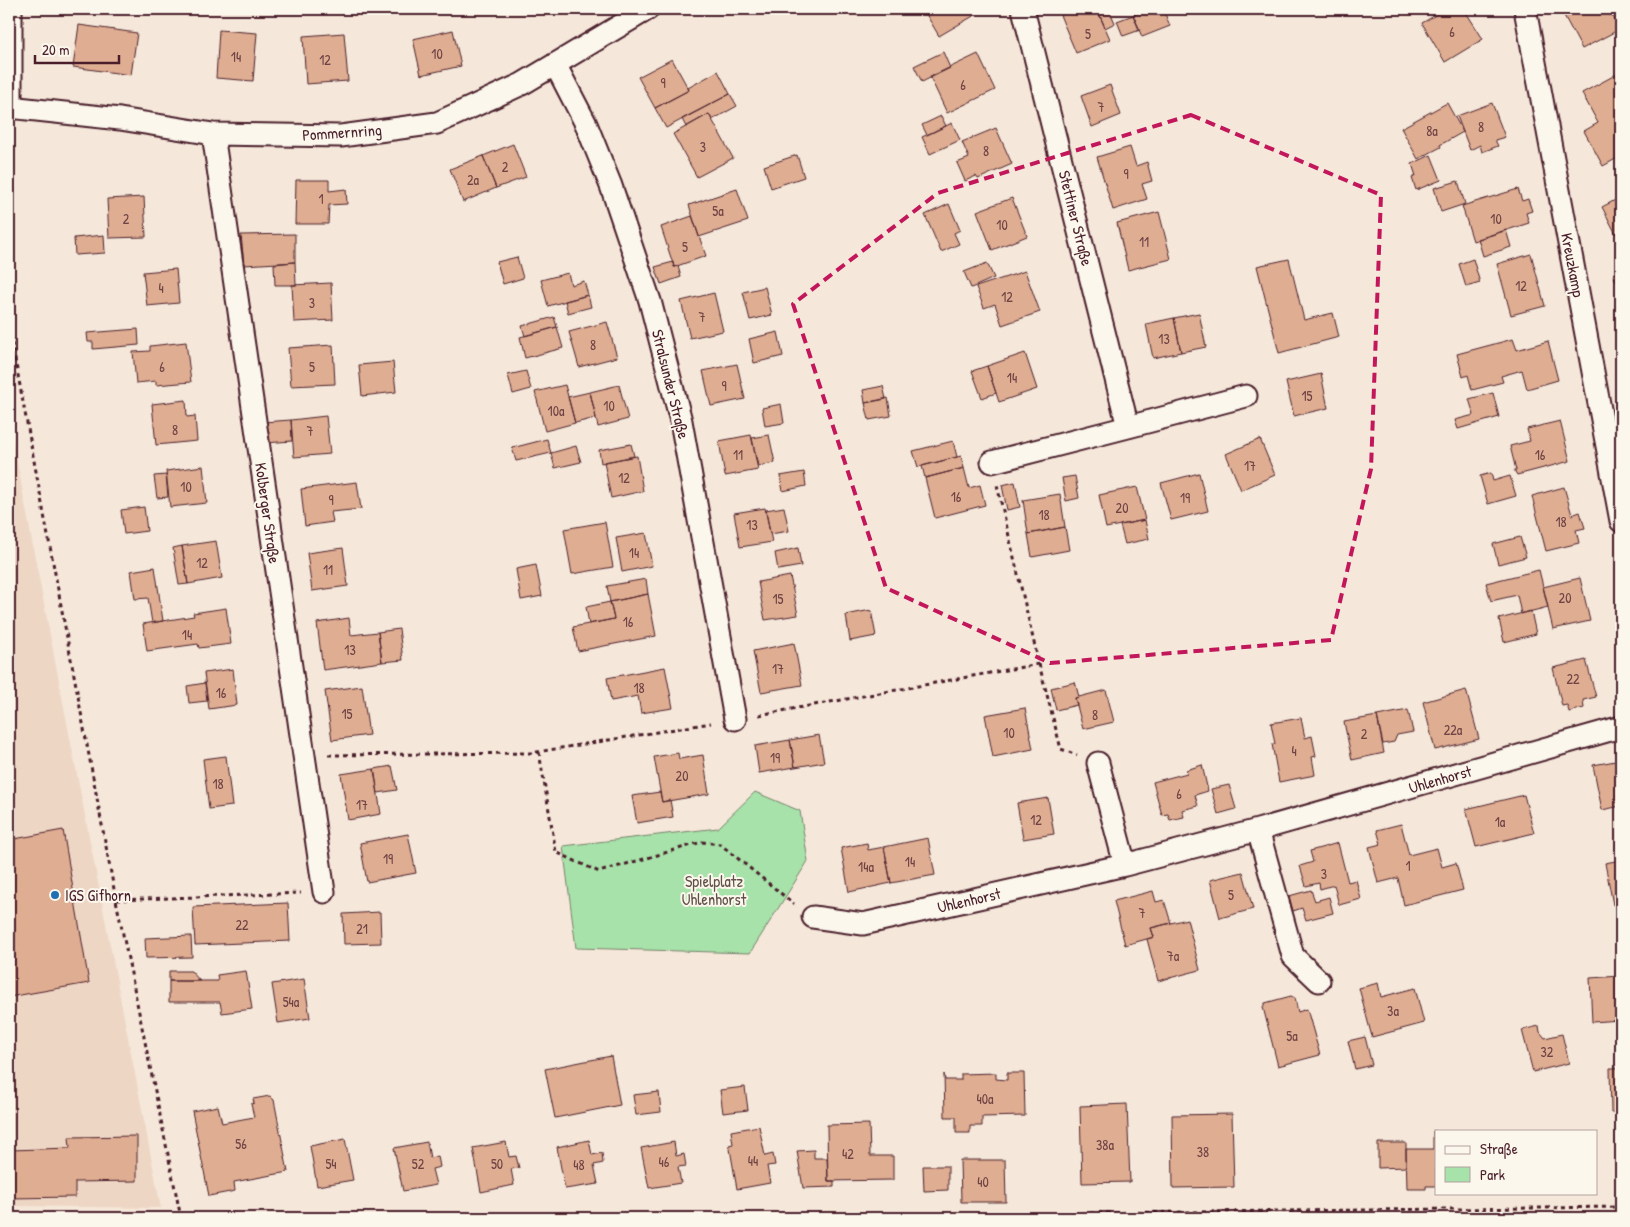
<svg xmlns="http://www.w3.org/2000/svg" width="1630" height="1227" font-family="'Patrick Hand',sans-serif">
<rect width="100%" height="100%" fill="#f5e8da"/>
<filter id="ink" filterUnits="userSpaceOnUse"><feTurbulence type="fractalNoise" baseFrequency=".02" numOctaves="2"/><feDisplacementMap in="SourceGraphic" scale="10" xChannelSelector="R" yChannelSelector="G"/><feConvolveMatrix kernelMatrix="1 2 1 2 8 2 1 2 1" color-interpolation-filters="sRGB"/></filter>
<g filter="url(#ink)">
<path fill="#eed6c4" d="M9,418L34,552L161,1208L9,1206Z"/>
<path fill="#a6e2a9" stroke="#78806a" d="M755,792L800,811L808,861L750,953L576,948L563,846L718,828Z"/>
<path fill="#dfad91" stroke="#4a1f2b" d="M923,9H972L975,15L939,36Z
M1074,9H1097L1110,39L1076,53L1060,15Z
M1097,9H1109L1115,23L1105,28Z
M1149,9H1163L1170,26L1142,37L1133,15Z
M1446,9H1464L1483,39L1445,62L1422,23Z
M1563,9H1609L1620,29L1582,49L1561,10Z
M1133,15L1140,30L1123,36L1117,21Z
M79,25L137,33L131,75L73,67Z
M219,30L257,33L253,81L216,78Z
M453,30L461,66L421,75L413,39Z
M344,33L348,81L306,84L303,36Z
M943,52L950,68L922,82L914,66Z
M978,54L995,90L947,113L930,77Z
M672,59L689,90L655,108L638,77Z
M718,71L730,94L666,128L655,108L689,90L688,88Z
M1617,74L1621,83V156L1603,166L1584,131L1598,123L1582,93Z
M1110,85L1121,115L1092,127L1081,96Z
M730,94L737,106L712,120L709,114L686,127L682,119Z
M1447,103L1463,132L1440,145L1441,147L1418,159L1401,128Z
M1492,103L1505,137L1495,140L1498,146L1482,152L1480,145L1470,150L1457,116Z
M709,114L733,158L697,177L673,134Z
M941,116L946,126L927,135L922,125Z
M952,123L960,140L930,154L922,137Z
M996,128L1012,164L978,179L976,176L965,181L957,163L969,158L962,142Z
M513,144L526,177L496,188L483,156Z
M1130,147L1136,166L1147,162L1152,181L1142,184L1147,199L1113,210L1097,157Z
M797,155L804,177L771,188L764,166Z
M1431,155L1441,180L1416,190L1412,178L1416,176L1412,164Z
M483,156L496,188L463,202L450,169Z
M296,180H329V191L346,189L347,204L329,205L328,224H295Z
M1458,181L1465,204L1441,212L1434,188Z
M737,189L748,221L699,237L689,205Z
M1518,189L1522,201L1528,199L1532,211L1526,213L1529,223L1473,241L1462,206Z
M144,197L146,237L109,238L107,199Z
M1621,197V231L1616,234L1602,207Z
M1012,198L1027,236L992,250L977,211Z
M949,204L960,230L954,233L959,244L941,252L925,215Z
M1159,212L1171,259L1128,270L1117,223Z
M692,216L706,256L674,267L661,227Z
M1506,230L1511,247L1483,256L1478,239Z
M295,234V262L244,265L241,235Z
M104,235L105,253L75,255L74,238Z
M1531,254L1545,306L1511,315L1497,264Z
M517,257L523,278L503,284L497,262Z
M1289,259L1304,320L1333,313L1339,337L1279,353L1257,266Z
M1473,259L1480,283L1466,287L1459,264Z
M295,262L296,285H275L274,264Z
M673,262L674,267L678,266L681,277L661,284L655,267Z
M987,263L994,278L971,288L964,272Z
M176,269L179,303L147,306L143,272Z
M1621,270V290L1613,275Z
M1025,271L1040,312L1002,325L995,304L984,308L976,287Z
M568,273L571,285L584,281L588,295L548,306L541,280Z
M331,283L333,320L294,322L292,285Z
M765,287L772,315L750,320L743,292Z
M714,293L723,331L690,338L681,301Z
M588,295L591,307L568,313L565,301Z
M1199,313L1206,347L1181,352L1174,318Z
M554,317L557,327L525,336L522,326Z
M1174,318L1181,352L1153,358L1146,324Z
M607,322L617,357L579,367L569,332Z
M557,327L563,348L525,358L520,337Z
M138,329L139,345L93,349V342H88L87,333Z
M778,332L783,356L754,363L749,339Z
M1513,339L1517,350L1548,341L1558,380L1527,389L1522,370L1501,376L1503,382L1472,390L1468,375L1463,377L1457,354Z
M186,342L191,382L156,385V381L136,383L133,352L150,351V346Z
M333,345L335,384L291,386L288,348Z
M1025,353L1037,389L999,402L987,366Z
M393,362L396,392L362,396L359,365Z
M737,364L745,399L711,406L703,371Z
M987,366L996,393L982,398L972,371Z
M526,371L531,389L513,394L508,375Z
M1321,374L1328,408L1294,416L1286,382Z
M565,385L575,423L545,431L535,392Z
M619,385L628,419L598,427L590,392Z
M883,386L886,399L865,403L863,390Z
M590,392L596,418L575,423L568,397Z
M1493,393L1499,417L1458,429L1455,420L1474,415L1469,399Z
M888,398L891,416L869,420L865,403Z
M186,400L187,417L195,416L197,441L156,445L152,404Z
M781,404L784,423L765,426L762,408Z
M326,416L330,454L294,457L291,420Z
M291,420L292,441L265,443L263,422Z
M1560,421L1570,461L1517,475L1514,470H1516L1510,446L1530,441L1527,429Z
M751,435L758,470L725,476L719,441Z
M769,435L775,463L758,466L752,438Z
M547,439L551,453L516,461L512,448Z
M1260,439L1275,475L1241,490L1226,454Z
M953,441L957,457L918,467L913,451Z
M631,444L634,456L601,463L599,450Z
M576,446L581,462L555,468L551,453Z
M637,456L643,491L611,498L604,462Z
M961,456L964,468L925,478L922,466Z
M203,466L207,503L170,507L166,471Z
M964,468L969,488L980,485L985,505L935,518L925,478Z
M804,472L806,486L783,491L780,476Z
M1199,473L1208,511L1171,520L1161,483Z
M1491,473L1493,481L1510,476L1516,496L1488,504L1480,476Z
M166,475L168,497L157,498L154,476Z
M1075,476L1079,498L1066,501L1062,478Z
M357,482L361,509L331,512L333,522L305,526L301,489Z
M1015,482L1020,507L1007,510L1002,485Z
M1137,487L1145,520L1106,528L1099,495Z
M1564,487L1572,515L1580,512L1585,528L1576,530L1579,543L1546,551L1532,496Z
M1060,494L1065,527L1028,534L1023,500Z
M144,507L147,531L124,534L121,510Z
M784,507L789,531L770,534L766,510Z
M765,508L772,542L740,547L734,513Z
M1145,520L1149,539L1125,544L1120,525Z
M605,522L613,567L572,574L564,529Z
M1065,527L1069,550L1032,557L1028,534Z
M646,533L652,566L622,572L616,538Z
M1520,537L1526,557L1498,564L1493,544Z
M216,541L222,578L188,584L182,546Z
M182,546L188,584L179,585L173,548Z
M343,548L348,586L312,591L307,553Z
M798,548L801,566L778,570L775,553Z
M536,565L542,596L521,600L516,569Z
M155,567L163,621L152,623L148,598L135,599L131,571Z
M1539,570L1548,607L1521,614L1517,595L1491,601L1486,583Z
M790,576L798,615L765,620L758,582Z
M1580,578L1590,621L1553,629L1543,587Z
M646,579L648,594L610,602L607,586Z
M648,594L656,636L578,651L573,627L614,619L610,602Z
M610,602L614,619L589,624L586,607Z
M226,608L231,644L199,648L198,644L147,651L143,624L194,616L193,613Z
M871,610L876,636L850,641L846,615Z
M1531,611L1536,634L1504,642L1499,619Z
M349,618L351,635L378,632L382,662L323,670L317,623Z
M399,629L403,660L382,662L378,632Z
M794,643L802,685L761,692L753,651Z
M1586,660L1596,697L1583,700L1584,708L1569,712L1567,705L1562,706L1553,668Z
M665,667L673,708L641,713L638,696L611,701L607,678Z
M233,669L237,705L209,709L204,673Z
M1075,682L1079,697L1075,698L1077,705L1056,710L1051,688Z
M205,683L207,701L189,703L187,686Z
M362,686L369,735L332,740L325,691Z
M1106,690L1114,722L1083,729L1075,698Z
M1466,690L1479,739L1435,750L1423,702Z
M1025,708L1033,749L993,757L985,715Z
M1408,710L1413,732L1397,735L1394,742L1383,744L1377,716Z
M1377,716L1384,753L1352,760L1344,722Z
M1301,718L1305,738L1312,736L1316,756L1312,757L1315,775L1279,782L1272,744H1275L1271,723Z
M819,735L824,762L795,767L790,740Z
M790,740L795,767L759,773L755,746Z
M678,753L679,759L703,755L709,794L662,802L654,757Z
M226,756L232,806L209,809L203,759Z
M1621,760V806L1602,810L1593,765Z
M1202,765L1208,791L1195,795L1198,806L1182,810L1184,817L1170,820L1168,814L1162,815L1153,782L1187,773L1186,770Z
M392,766L397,790L378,793L374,769Z
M374,769L381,814L348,820L341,774Z
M1229,785L1236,809L1218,814L1211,789Z
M660,792L662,802L670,800L673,817L637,823L632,796Z
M1524,795L1534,833L1476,847L1466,809Z
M1048,798L1054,834L1023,839L1017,803Z
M1401,824L1409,855L1437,848L1442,867L1456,863L1463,890L1404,905L1398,878L1378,883L1369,847L1381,844L1377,830Z
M63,830L89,983L9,997V840Z
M408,834L416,873L367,882L360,843Z
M928,838L935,875L891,883L884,847Z
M867,843L868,850L884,847L891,883L849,892L841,848Z
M1338,843L1348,882L1356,880L1361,899L1339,905L1334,885L1320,889L1319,883L1306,886L1300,866L1313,862L1310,851Z
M1621,860V904L1613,905L1605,863Z
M1243,872L1253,909L1220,918L1210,880Z
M1311,890L1315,901L1329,897L1333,913L1306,920L1302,908L1293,911L1289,896Z
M1153,891L1156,902L1164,900L1171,923L1151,928L1154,937L1125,945L1114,901Z
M288,903L290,941L195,945L193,907Z
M380,912L381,943L344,944L343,914Z
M1187,919L1200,970L1158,981L1147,939L1154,937L1151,928Z
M191,936L192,957L146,958L145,938Z
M169,971H191L200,981H169Z
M246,971L252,1009L222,1013L220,1002H169V981H218L217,975Z
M1621,976V1020L1592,1022L1590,978Z
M304,979L310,1018L278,1023L272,984Z
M1378,983L1381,997L1415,988L1424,1023L1372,1037L1359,988Z
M1291,996L1295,998L1298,1012L1307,1009L1320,1055L1278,1066L1263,1007L1265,1003Z
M1539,1026L1540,1032L1545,1038L1562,1034L1569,1063L1533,1072L1522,1030Z
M1365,1037L1372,1065L1355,1069L1348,1041Z
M611,1056L620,1105L555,1118L545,1069Z
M1610,1068H1621V1112L1611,1113Z
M996,1073V1079L1007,1080V1073H1024L1025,1116L982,1117V1126H970V1133H956V1117H945L944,1074L945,1080H961V1074Z
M745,1087L748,1110L723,1113L720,1090Z
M659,1092L661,1112L636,1115L633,1095Z
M270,1096L274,1100L288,1172L234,1182L235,1191L209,1196L192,1111L218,1106L222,1123L243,1119L254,1117L251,1104L254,1103L253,1099Z
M1127,1104L1130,1182L1082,1183L1080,1106Z
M1232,1114L1234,1187L1173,1188L1172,1115Z
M869,1124L870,1156H893V1180L828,1181L827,1125Z
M759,1126L765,1156L773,1154L775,1165L767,1166L770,1183L737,1189L730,1149L729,1145L733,1144L731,1131Z
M1433,1131H1436V1186H1426V1189H1407L1406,1149H1433Z
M137,1136V1181L75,1182V1197L11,1198V1150L70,1148L69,1137Z
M1617,1138H1621V1182L1617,1183Z
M345,1139L353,1180L317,1186L310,1146Z
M589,1140L592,1155L602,1153L603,1163L594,1165L598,1184L565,1189L557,1147Z
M427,1142L430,1158L438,1156L440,1167L432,1169L436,1185L403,1191L394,1148Z
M506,1142L509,1157L516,1156L519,1168L511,1169L514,1185L481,1192L473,1148Z
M674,1142L676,1156L684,1154L686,1166L678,1167L681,1183L649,1188L641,1148Z
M1378,1143H1406V1167L1378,1168Z
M814,1150V1158H827L828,1181H834V1187L803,1188L797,1151Z
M960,1160H1005L1006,1202H961Z
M923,1166H948V1190L924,1191Z"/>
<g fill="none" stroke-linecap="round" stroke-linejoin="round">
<defs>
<path id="minor" d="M11,9V107
M1525,9L1621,521
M555,64L586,124L611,186L650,301L681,421L735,719
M9,107L120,119L213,134L341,136L437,123L522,84L648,9
M213,134L324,892
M1128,427L1246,396
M992,462L1128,427L1023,9
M1098,763L1125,865
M1258,830L1293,956L1319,981
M813,917L863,924L1125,865L1258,830L1621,727"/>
</defs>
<use href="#minor" stroke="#4a1f2b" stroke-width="25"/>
<path stroke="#4a1f2b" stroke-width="3" stroke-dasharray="4 4" stroke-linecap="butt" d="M9,327L116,900L181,1218
M1039,664L1061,749L1077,755
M759,715L1039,664L997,485
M539,752L556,852L599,872L702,842L720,844L794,904
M328,755L531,753L711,723
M116,900L301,893
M690,1218L1621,1207"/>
<use href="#minor" stroke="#fbf7ec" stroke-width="21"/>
</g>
</g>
<path fill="none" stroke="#c2185b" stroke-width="4" stroke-dasharray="10 6" stroke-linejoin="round" d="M1191,115L1381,195L1371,469L1331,640L1050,663L886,588L793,304L938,193Z"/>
<circle fill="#1f6fb2" stroke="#fbf7ec" stroke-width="2" cx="55" cy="895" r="5"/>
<g text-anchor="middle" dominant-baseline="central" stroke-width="4" stroke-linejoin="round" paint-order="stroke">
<g font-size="14" fill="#6f4244">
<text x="1452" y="31">6</text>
<text x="1088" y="33">5</text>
<text x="437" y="53">10</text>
<text x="236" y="56">14</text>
<text x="325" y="59">12</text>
<text x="663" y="82">9</text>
<text x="963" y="84">6</text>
<text x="1101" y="106">7</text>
<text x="1481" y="126">8</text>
<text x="1432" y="130">8a</text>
<text x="703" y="146">3</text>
<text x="986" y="150">8</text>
<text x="505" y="166">2</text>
<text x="1126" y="173">9</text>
<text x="473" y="179">2a</text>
<text x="321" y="198">1</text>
<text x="718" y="210">5a</text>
<text x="126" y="218">2</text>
<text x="1496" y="218">10</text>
<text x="1002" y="224">10</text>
<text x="1144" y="241">11</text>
<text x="685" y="246">5</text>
<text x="1521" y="285">12</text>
<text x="161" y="287">4</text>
<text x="1007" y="296">12</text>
<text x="312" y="302">3</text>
<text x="702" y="316">7</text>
<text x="1164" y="338">13</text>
<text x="593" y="344">8</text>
<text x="162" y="366">6</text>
<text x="312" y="366">5</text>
<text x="1012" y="377">14</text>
<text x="724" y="385">9</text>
<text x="1307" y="395">15</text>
<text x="609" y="405">10</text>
<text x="556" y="410">10a</text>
<text x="175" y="429">8</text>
<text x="310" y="430">7</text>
<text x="738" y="454">11</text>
<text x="1540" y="454">16</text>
<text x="1250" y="465">17</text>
<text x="624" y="477">12</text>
<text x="186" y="486">10</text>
<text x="956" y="496">16</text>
<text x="1185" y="497">19</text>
<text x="331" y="499">9</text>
<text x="1122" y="507">20</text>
<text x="1044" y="514">18</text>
<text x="1561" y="521">18</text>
<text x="752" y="524">13</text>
<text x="634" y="552">14</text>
<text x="202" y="562">12</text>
<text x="328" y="569">11</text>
<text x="1565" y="597">20</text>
<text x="778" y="598">15</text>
<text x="628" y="621">16</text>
<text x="187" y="634">14</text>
<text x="350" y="649">13</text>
<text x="778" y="668">17</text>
<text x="1573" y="678">22</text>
<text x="639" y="687">18</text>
<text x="221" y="692">16</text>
<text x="347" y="713">15</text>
<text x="1095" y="714">8</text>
<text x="1453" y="729">22a</text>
<text x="1009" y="732">10</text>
<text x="1364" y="733">2</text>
<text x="1294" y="750">4</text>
<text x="775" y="757">19</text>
<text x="682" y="775">20</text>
<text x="218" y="783">18</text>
<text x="1179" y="793">6</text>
<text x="362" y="804">17</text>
<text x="1036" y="819">12</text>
<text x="1500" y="821">1a</text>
<text x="388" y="858">19</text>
<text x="910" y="861">14</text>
<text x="1408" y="865">1</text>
<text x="866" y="866">14a</text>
<text x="1324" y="873">3</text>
<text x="1231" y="894">5</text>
<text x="1142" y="912">7</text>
<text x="242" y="924">22</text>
<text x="362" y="928">21</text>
<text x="1173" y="955">7a</text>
<text x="291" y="1001">54a</text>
<text x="1393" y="1010">3a</text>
<text x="1292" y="1035">5a</text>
<text x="1547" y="1051">32</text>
<text x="985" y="1098">40a</text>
<text x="241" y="1143">56</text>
<text x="1105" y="1144">38a</text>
<text x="1203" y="1151">38</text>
<text x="848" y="1153">42</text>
<text x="753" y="1160">44</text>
<text x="664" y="1161">46</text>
<text x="331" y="1163">54</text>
<text x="418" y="1163">52</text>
<text x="497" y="1163">50</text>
<text x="579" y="1164">48</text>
<text x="983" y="1181">40</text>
</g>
<g font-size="16" fill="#4a1f2b" stroke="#fbf7ec">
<text transform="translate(342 132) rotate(-4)">Pommernring</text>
<text transform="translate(1076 218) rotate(76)">Stettiner Straße</text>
<text transform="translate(1573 265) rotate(79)">Kreuzkamp</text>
<text transform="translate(671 384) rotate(76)">Stralsunder Straße</text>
<text transform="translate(268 513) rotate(82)">Kolberger Straße</text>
<text transform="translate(1440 779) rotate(-16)">Uhlenhorst</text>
<text transform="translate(969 900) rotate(-13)">Uhlenhorst</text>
</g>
<g font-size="16" fill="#61504a" stroke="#fbf7ec">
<text x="714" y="881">Spielplatz<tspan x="714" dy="18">Uhlenhorst</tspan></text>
</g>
<g font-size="16" fill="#4a1f2b" stroke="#fbf7ec" text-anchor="start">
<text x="65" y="895">IGS Gifhorn</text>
</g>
</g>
<rect width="1630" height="1227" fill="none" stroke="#fbf7ec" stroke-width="30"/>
<rect x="15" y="15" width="1600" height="1197" fill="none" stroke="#4a1f2b" stroke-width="2" filter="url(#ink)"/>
<rect x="1435" y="1130" width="162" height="65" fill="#fbf7ec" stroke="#b4a19f"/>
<rect x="1445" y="1146" width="25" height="8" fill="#fbf7ec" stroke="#b4a19f"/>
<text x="1480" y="1154" font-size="15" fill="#4a1f2b">Straße</text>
<rect x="1445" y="1167" width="25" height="15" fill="#a6e2a9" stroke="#b4a19f"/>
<text x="1480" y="1180" font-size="15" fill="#4a1f2b">Park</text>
<path d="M35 55v8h84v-8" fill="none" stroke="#4a1f2b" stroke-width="2.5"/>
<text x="42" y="55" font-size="15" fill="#4a1f2b" stroke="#fbf7ec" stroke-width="4" paint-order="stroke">20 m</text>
</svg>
